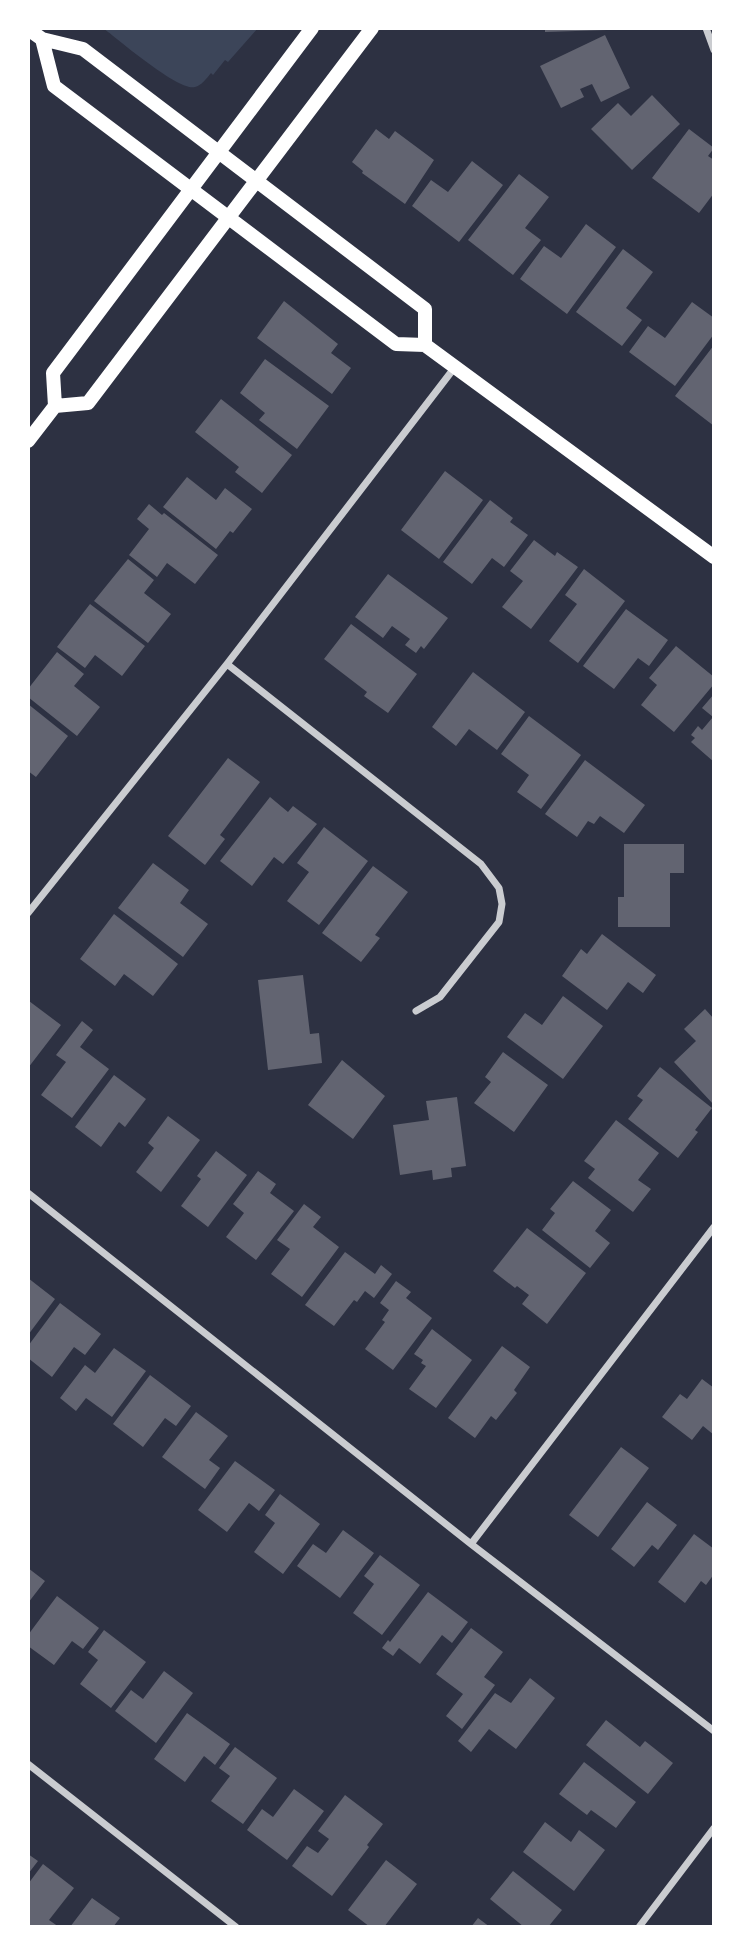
<svg xmlns="http://www.w3.org/2000/svg" width="742" height="1955" font-family="Figtree,sans-serif">
<rect width="100%" height="100%" fill="#2d3142"/>
<path fill="#3c4559" d="M103,28H258L228,62L225,60L213,75L211,73C207,78 201,86 195,87C179,92 118,39 103,28Z"/>
<path fill="#626471" d="M545,28H607V30L545,32Z
M605,35L630,88L601,102L592,84L580,89L584,97L561,108L540,66Z
M652,95L680,124L632,170L591,129L618,103L631,116Z
M376,129L389,139L395,131L434,160L405,204L362,173L363,171L352,162Z
M689,129L714,148L708,156L714,160V193L699,213L652,178Z
M472,161L503,185L459,242L412,206L431,180L448,192Z
M519,174L549,197L525,228L541,240L513,275L468,240Z
M586,224L616,247L567,314L520,279L544,246L561,258Z
M623,249L653,272L626,308L642,320L622,346L576,312Z
M284,301L338,344L331,353L351,368L332,394L257,338Z
M692,302L714,318V334L675,386L629,352L648,326L665,338Z
M714,345V426L675,396Z
M265,359L329,406L297,449L259,420L265,413L240,393Z
M221,399L292,455L262,493L235,472L239,467L195,432Z
M445,471L483,500L439,559L401,530Z
M187,477L216,500L225,488L252,509L233,533L230,531L216,549L163,507Z
M490,500L513,518L510,522L528,535L504,567L492,558L472,584L443,562Z
M149,504L162,515L164,513L218,555L195,584L167,563L157,577L129,555L149,529L137,519Z
M534,540L555,556L557,552L578,567L531,629L502,607L523,581L510,571Z
M128,559L154,580L144,593L171,614L148,643L94,601Z
M584,569L625,601L578,663L549,641L577,604L565,595Z
M388,574L448,618L424,649L421,646L416,653L405,645L410,639L392,626L383,638L355,617Z
M90,604L145,646L122,676L95,655L85,668L57,647Z
M626,609L668,640L649,666L638,658L614,689L583,666Z
M351,624L417,674L388,713L364,696L367,692L324,659Z
M676,646L714,677V684L674,732L641,705L657,685L649,678Z
M57,652L84,674L74,686L100,707L77,736L28,697V689Z
M473,672L525,712L497,750L469,729L456,746L432,727Z
M714,694V762L691,742L695,738L691,735L698,726L702,730L713,717L702,708Z
M28,704L68,736L36,777L28,771Z
M529,716L581,755L541,809L517,792L529,775L501,754Z
M228,758L260,782L220,835L225,839L205,865L168,836Z
M585,760L645,805L624,833L600,816L594,824L588,821L577,837L545,814Z
M270,797L288,812L293,806L317,824L283,864L274,857L252,886L220,861Z
M324,827L368,861L319,925L287,901L309,872L297,863Z
M624,844H684V873H670V927H618V897H624Z
M153,863L189,890L180,903L208,924L183,957L118,908Z
M373,866L408,892L375,935L380,938L361,962L322,933Z
M114,914L178,964L153,996L124,974L115,986L80,959Z
M602,934L656,975L643,993L628,982L607,1010L562,976L581,949L587,954Z
M303,975L310,1034L319,1033L322,1063L268,1070L258,980Z
M563,996L603,1026L563,1079L507,1037L525,1013L542,1025Z
M29,1001L61,1025L28,1068V1002Z
M705,1009L714,1019V1105L674,1062L696,1041L684,1029Z
M82,1021L93,1030L80,1047L109,1069L72,1118L41,1095L66,1062L56,1055Z
M503,1052L548,1085L514,1132L474,1103L491,1082L485,1077Z
M342,1060L385,1096L353,1139L308,1105Z
M660,1067L712,1108L695,1130L698,1132L678,1158L628,1119L643,1100L637,1096Z
M114,1075L146,1099L125,1127L119,1122L101,1147L75,1127Z
M457,1097L466,1166L451,1168L452,1177L433,1180L432,1170L400,1175L393,1125L429,1120L426,1101Z
M168,1116L200,1140L161,1192L136,1172L154,1148L148,1143Z
M616,1120L659,1153L638,1180L651,1189L633,1212L588,1178L595,1169L584,1161Z
M216,1151L247,1175L208,1227L181,1206L201,1179L197,1176Z
M258,1171L276,1184L270,1193L294,1211L256,1260L226,1237L244,1213L233,1204Z
M573,1181L611,1210L595,1231L610,1243L590,1268L542,1230L555,1213L550,1209Z
M304,1204L321,1217L313,1227L339,1247L302,1297L271,1274L290,1249L277,1240Z
M527,1228L586,1273L547,1324L522,1304L529,1295L517,1286L515,1288L493,1271Z
M345,1252L375,1274L381,1265L392,1274L374,1298L365,1291L357,1302L354,1300L334,1326L305,1305Z
M28,1278L55,1299L28,1335Z
M396,1281L411,1292L406,1298L432,1318L393,1370L365,1349L385,1322L382,1320L389,1310L380,1303Z
M60,1303L101,1334L85,1355L74,1347L52,1377L28,1358V1346Z
M432,1329L472,1360L436,1408L409,1389L426,1366L421,1363L423,1360L414,1354Z
M502,1346L530,1367L514,1390L517,1393L496,1420L491,1416L475,1438L448,1418Z
M114,1348L146,1371L112,1417L86,1398L76,1411L60,1398L85,1365L95,1373Z
M150,1375L191,1406L176,1426L165,1418L143,1447L113,1424Z
M702,1379L714,1388V1435L703,1426L692,1440L662,1417L680,1394L687,1399Z
M196,1412L228,1436L209,1460L220,1468L205,1489L162,1457Z
M621,1447L649,1468L598,1537L569,1515Z
M235,1461L275,1490L259,1511L249,1503L227,1532L198,1510Z
M280,1494L320,1524L283,1574L254,1552L275,1523L265,1515Z
M647,1502L677,1525L658,1550L652,1545L634,1567L611,1549Z
M343,1530L374,1553L340,1598L297,1566L313,1544L326,1553Z
M694,1534L714,1549V1574L706,1585L701,1581L685,1603L658,1582Z
M380,1555L420,1585L382,1635L353,1613L374,1584L364,1576Z
M28,1568L45,1581L28,1603Z
M428,1592L468,1622L452,1643L442,1635L420,1664L399,1648L393,1656L382,1648L388,1640L390,1642Z
M57,1596L99,1628L83,1649L72,1641L54,1665L28,1646V1635Z
M471,1628L503,1652L484,1677L495,1685L462,1729L446,1716L463,1694L436,1674Z
M104,1630L146,1662L111,1708L80,1684L98,1660L88,1652Z
M164,1671L193,1693L156,1743L115,1711L131,1690L143,1699Z
M530,1678L555,1698L516,1749L489,1729L471,1752L458,1741L495,1693L511,1703Z
M187,1713L230,1744L215,1765L204,1756L185,1782L154,1759Z
M606,1720L640,1747L645,1741L673,1763L648,1794L586,1745Z
M235,1747L277,1778L243,1824L211,1801L230,1776L219,1768Z
M584,1762L636,1802L616,1828L591,1810L587,1815L559,1794Z
M294,1789L324,1811L287,1860L247,1830L262,1809L273,1817Z
M345,1795L383,1824L367,1845L369,1847L332,1896L292,1866L307,1846L318,1853L329,1839L318,1831Z
M545,1822L571,1842L579,1830L605,1850L574,1891L523,1852Z
M28,1854L38,1861L28,1874Z
M386,1860L417,1884L384,1927H370L348,1910Z
M43,1864L74,1888L49,1920L59,1927H28V1884Z
M513,1871L562,1910L548,1927H524L490,1899Z
M92,1898L120,1918L113,1927H70Z
M478,1918L490,1927H471Z"/>
<g fill="none" stroke-linecap="round" stroke-linejoin="round">
<path stroke="#caccd0" stroke-width="7" d="M706,28L714,50
M227,664L481,864L499,888L502,904L499,922L440,997L416,1011
M28,913L227,664L455,367
M28,1193L471,1544L714,1731
M471,1544L714,1227
M28,1764L236,1927
M639,1927L714,1828"/>
<path stroke="#fff" stroke-width="14" d="M28,29L42,39L83,49L425,309V345
M42,39L54,86L396,344L425,345L714,557
M55,406L88,403L372,28
M28,441L55,406L53,373L312,28"/>
</g>
<rect width="742" height="1955" fill="none" stroke="#ffffff" stroke-width="60"/>
</svg>
